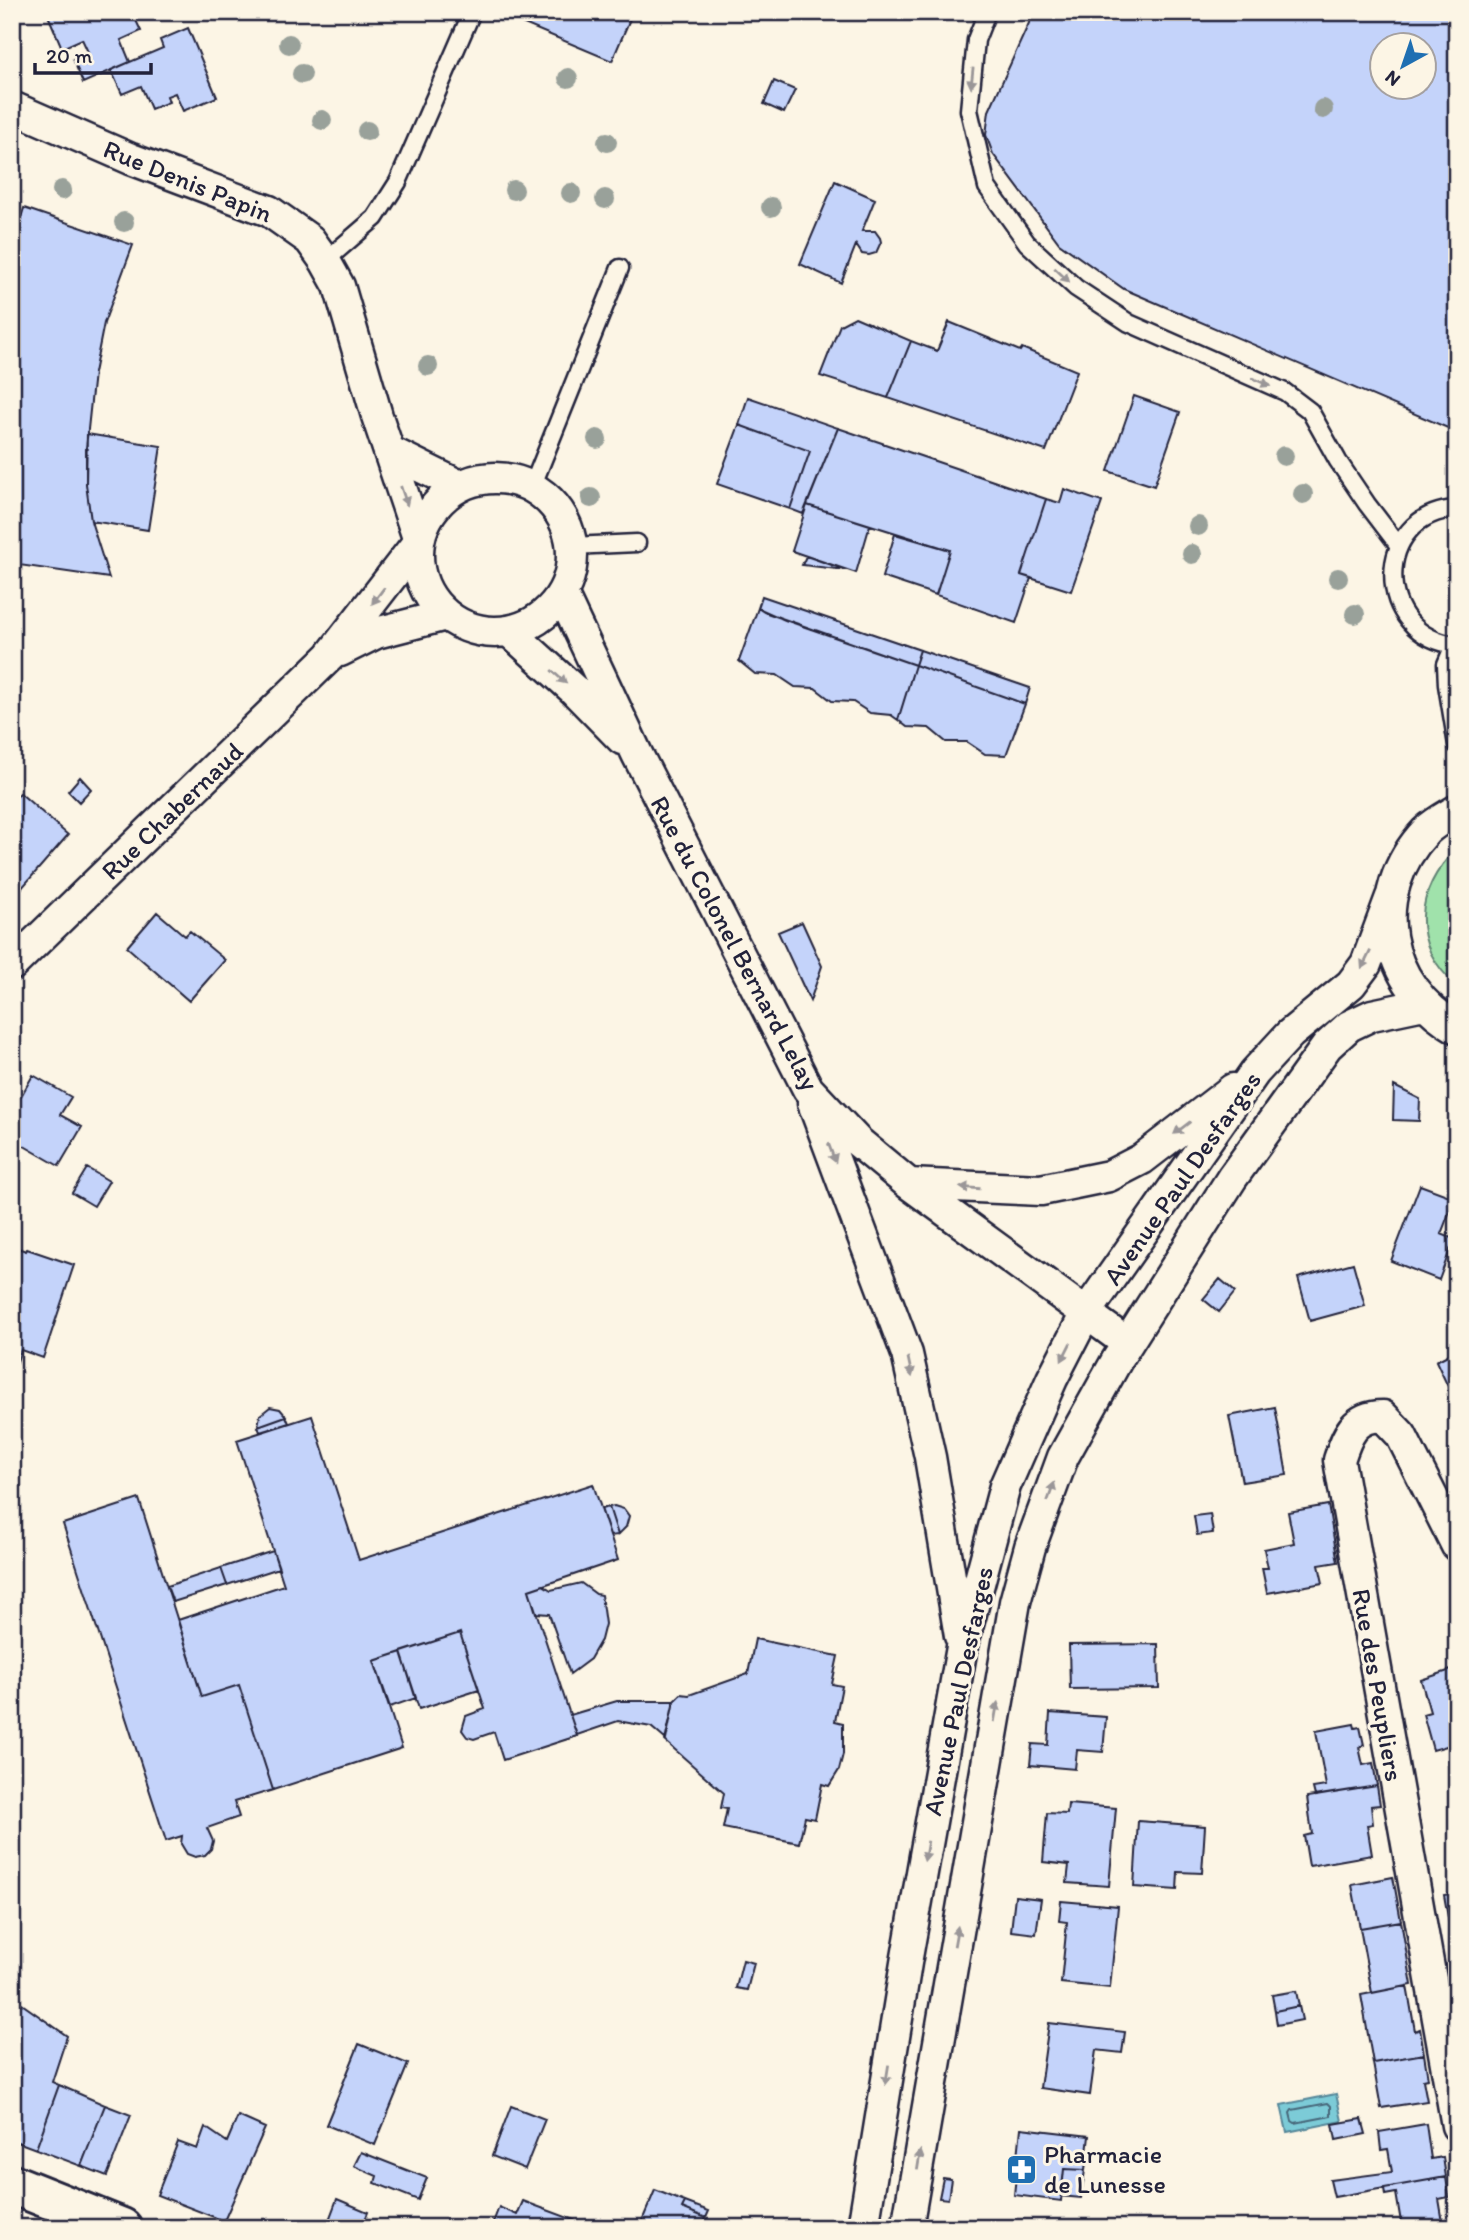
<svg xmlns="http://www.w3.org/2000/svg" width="1469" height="2240" font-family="Itim,sans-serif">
<rect width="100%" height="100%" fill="#fcf5e5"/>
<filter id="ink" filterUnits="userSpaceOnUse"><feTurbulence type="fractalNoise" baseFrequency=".0143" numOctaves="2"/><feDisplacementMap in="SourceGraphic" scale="14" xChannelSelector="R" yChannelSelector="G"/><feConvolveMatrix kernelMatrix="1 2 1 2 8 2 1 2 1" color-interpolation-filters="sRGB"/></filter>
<g filter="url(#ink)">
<path fill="#a0e2ab" stroke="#618273" stroke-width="2" d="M1457,848V986C1409,944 1414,891 1457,848Z"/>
<path fill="#7bcbd7" stroke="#578799" stroke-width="2" d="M1336,2094L1342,2121L1287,2132L1281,2105Z"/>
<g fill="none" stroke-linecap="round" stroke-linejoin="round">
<path stroke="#466679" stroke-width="2" d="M1328,2103L1331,2106V2116L1295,2123L1292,2121L1290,2113L1292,2110Z"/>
</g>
<path fill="#c4d3fa" stroke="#22223b" stroke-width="2" fill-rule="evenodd" d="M50,12H137L133,14L141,31L121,40L130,62L83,83L73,59L88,52L82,39L62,48L47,13Z
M521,12H633L612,61L517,21Z
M1034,12H1457V432L1124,289L1059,243L993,154L986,135L989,111ZM1382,46H1424V88H1382Z
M188,28L217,97L183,111L175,93L167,96L169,102L151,109L141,86L122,94L111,70L163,48L160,40Z
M774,81L795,90L784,113L764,104Z
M835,181L875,199L862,231H875L880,238L881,242L876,253L869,255L862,254L856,245L841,283L800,264Z
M24,208L133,245L104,323L94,373L86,448V484L91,521L109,578L12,564V247Z
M855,317L911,341L888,398L820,376L840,325Z
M949,322L1020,351L1022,348L1077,371L1046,451L888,398L911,341L937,351Z
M1134,396L1180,412L1154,486L1108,471Z
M748,397L838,428L803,514L790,509L810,451L739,425Z
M739,425L810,451L790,509L717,484Z
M838,428L1046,499L1021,575L1031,578L1016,623L936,595L950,550L807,505Z
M87,434L161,446L148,530L91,521L86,484Z
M1064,489L1102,502L1071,591L1021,575L1046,499L1060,503Z
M807,505L870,525L856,573L792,551Z
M895,534L950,550L936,595L882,577Z
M806,556L846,570L802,565Z
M762,596L920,650L915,665L764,612L758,608Z
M758,608L785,620L915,665L898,720L891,715L870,713L853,702L832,701L815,688L795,687L777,675L755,674L739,661Z
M920,650L1030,688L1025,704L915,665Z
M915,665L1025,704L1006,755L985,754L967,742H946L929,728L907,727L898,720Z
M80,777L91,789L79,802L68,791Z
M20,793L68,835L21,889L12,882V802Z
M157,912L185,936L190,931L225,960L189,1001L127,947Z
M802,922L822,966L810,1001L778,932Z
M33,1075L71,1097L60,1115L82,1127L59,1166L12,1139V1112Z
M1394,1086L1420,1099L1419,1121L1393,1120Z
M87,1168L109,1181L94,1206L72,1193Z
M1420,1185L1455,1198L1441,1234L1454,1239L1439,1280L1391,1261Z
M12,1246L26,1251L27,1249L74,1265L43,1358L21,1350L12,1376Z
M1353,1263L1365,1306L1310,1321L1298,1278Z
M1220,1279L1235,1292L1219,1312L1203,1299Z
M1457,1350V1406L1436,1361Z
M270,1407L280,1409L286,1416L258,1426L260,1415Z
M1275,1407L1287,1475L1242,1482L1229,1416Z
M286,1416L289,1423L260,1432L258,1426Z
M312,1416L359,1560L593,1484L618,1560L529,1590L577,1736L503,1760L494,1732L474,1739L467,1737L462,1730L466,1716L485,1709L460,1633L374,1661L402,1748L273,1790L239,1685L202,1697L178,1620L284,1585L237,1440Z
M139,1499L202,1697L239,1685L273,1790L234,1802L239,1817L207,1828L213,1841L211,1849L205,1855L195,1857L187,1854L181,1844L182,1836L166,1841L63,1524Z
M1328,1505L1338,1562L1319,1565L1323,1583L1267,1593L1262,1568H1268L1264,1549L1294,1543L1288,1512Z
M614,1506L624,1509L629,1516L626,1527L618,1535L609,1507Z
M609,1507L618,1535L610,1536L601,1509Z
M1210,1514L1213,1533L1197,1535L1194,1516Z
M273,1551L279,1568L227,1585L221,1568Z
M221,1568L227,1585L173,1602L167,1586Z
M581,1583L596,1594L601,1595L605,1624L601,1640L590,1659L570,1674L549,1614L536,1613L529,1590L543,1585L551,1590Z
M460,1633L479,1690L419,1709L401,1652Z
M755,1639L838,1656L832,1684L842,1686L835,1721L843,1723V1754L839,1770L829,1786L822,1784L815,1819L805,1817L799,1843L723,1828L727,1809L721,1808L724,1793L665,1741L674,1701L681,1694L689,1695L748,1674Z
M1158,1644L1159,1688L1070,1689L1069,1645Z
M401,1652L416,1698L390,1707L374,1661Z
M1454,1669L1457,1677V1743L1433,1750L1423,1714L1430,1712L1421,1680Z
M617,1701H674L666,1740L651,1727L618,1721L577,1735L570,1715Z
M1050,1713L1106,1717L1103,1752L1077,1750L1075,1769L1030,1765L1032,1744L1048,1745Z
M1354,1724L1355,1728L1360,1727L1364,1745L1359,1747L1363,1765L1373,1763L1377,1786L1315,1796L1313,1788L1326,1786L1316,1731Z
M1377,1786L1380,1805L1371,1806L1373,1824L1367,1825L1372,1855L1309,1866L1304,1836L1312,1834L1307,1797Z
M1068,1804L1116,1808L1109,1886L1067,1883L1069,1865L1043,1862L1047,1813L1067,1814Z
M1138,1821L1205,1826L1202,1873L1178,1872L1177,1890L1134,1887Z
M1393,1877L1401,1921L1360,1928L1352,1885Z
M1457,1893V1962H1456L1444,1895Z
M1015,1896L1041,1899L1036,1934L1011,1931Z
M1061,1901L1118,1906L1110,1988L1061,1983L1067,1922L1059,1921Z
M1401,1921L1412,1985L1372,1993L1360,1928Z
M743,1960L754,1963L747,1990L736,1988Z
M1407,1986L1415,2031L1420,2029L1424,2054L1373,2063L1361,1995Z
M1296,1991L1299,2006L1275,2011L1272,1995Z
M12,1997L67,2036L52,2082L59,2085L36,2149L12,2140Z
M1299,2006L1302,2020L1277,2025L1275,2011Z
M1049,2023L1125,2032L1122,2053L1096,2050L1090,2095L1040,2088Z
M359,2044L408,2064L375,2145L326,2125Z
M1424,2054L1428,2079L1423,2080L1427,2101L1381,2108L1373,2063Z
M59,2085L105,2105L81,2166L36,2149Z
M105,2105L131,2115L107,2176L81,2166Z
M511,2106L545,2119L525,2169L492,2156Z
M238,2116L265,2128L224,2221L157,2195L178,2142L197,2149L205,2127L227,2142Z
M1362,2119L1366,2134L1336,2140L1333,2124Z
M1426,2124L1431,2159L1443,2157L1446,2177L1334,2197L1330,2180L1392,2172L1388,2149L1381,2150L1379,2132Z
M1021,2128L1089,2136L1085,2170L1064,2169L1061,2201L1014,2195Z
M361,2152L427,2178L418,2200L375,2183L377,2176L354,2166Z
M1064,2169L1085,2170L1081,2198L1061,2196Z
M1446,2177L1449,2197L1439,2199L1444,2228H1402L1396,2193L1385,2195L1384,2188Z
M943,2178L951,2179L948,2199L939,2198Z
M655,2190L685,2202L682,2208L706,2218L702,2228H639Z
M337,2199L368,2212L364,2223L376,2228H326Z
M523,2201L574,2220L571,2228H491L499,2207L517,2215Z
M685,2202L709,2211L706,2218L682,2208Z"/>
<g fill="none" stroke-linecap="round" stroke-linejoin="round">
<defs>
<path id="lane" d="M987,12L976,40L969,110L987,187L1027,243L1076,288L1129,323L1285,392L1310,411L1338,461L1367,504L1399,546
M325,261L375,218L398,182L472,12
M532,487L620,268
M1457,509C1372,513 1372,637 1457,645
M572,546L637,543
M1454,645L1446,664L1447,685L1457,745"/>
<path id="street" d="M12,107L131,159L269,211L310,240L325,261L339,286L377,416L419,541L330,656L12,965
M389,451L460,486
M418 555a77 77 0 1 1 154 0a77 77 0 1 1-154 0Z
M562,594L637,754L808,1089L857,1141L909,1184L1127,1343
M509,631L573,689L622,739
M340,651L376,633L446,615
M1457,810C1447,816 1434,823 1426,831C1366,895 1383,985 1457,1028
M813,1103L907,1354L930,1457L960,1636
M909,1184L1041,1190L1109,1176L1142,1159L1233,1089
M1457,1546L1401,1435L1383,1416C1354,1416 1347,1435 1339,1460L1457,2126
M863,2228L906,1963L962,1647L1005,1486L1052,1379L1086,1313L1255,1072L1290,1034L1351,984L1366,964L1391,897
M907,2228L1015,1602L1030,1547L1063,1457L1117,1360L1232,1178L1327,1046L1349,1026L1372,1015L1424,1004"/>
<path id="secondary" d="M12,2184L122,2228"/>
</defs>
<use href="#lane" stroke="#22223b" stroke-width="21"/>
<use href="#street" stroke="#22223b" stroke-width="35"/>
<use href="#secondary" stroke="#22223b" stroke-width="44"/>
<use href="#lane" stroke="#fcf5e5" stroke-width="16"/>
<use href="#street" stroke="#fcf5e5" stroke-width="30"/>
<use href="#secondary" stroke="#fcf5e5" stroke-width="38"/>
</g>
<g fill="#99a19a">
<circle cx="289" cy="44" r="10"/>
<circle cx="302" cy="74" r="10"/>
<circle cx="568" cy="78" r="10"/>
<circle cx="1323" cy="109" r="10"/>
<circle cx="322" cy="120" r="10"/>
<circle cx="367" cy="131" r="10"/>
<circle cx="607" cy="142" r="10"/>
<circle cx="62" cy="190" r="10"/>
<circle cx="514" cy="190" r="10"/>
<circle cx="571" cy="193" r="10"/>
<circle cx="605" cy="199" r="10"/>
<circle cx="771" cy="207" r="10"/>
<circle cx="124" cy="222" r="10"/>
<circle cx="428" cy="366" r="10"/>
<circle cx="597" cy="439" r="10"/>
<circle cx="1284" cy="456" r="10"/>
<circle cx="1303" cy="494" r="10"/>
<circle cx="591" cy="498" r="10"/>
<circle cx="1198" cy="526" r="10"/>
<circle cx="1192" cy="554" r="10"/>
<circle cx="1338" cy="578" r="10"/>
<circle cx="1355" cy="614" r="10"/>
</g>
<defs><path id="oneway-solid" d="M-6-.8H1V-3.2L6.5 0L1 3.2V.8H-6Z" transform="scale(1.75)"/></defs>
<g fill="#9a9698">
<use href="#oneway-solid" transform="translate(972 78) rotate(96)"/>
<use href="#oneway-solid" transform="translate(1062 275) rotate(43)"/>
<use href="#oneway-solid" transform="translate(1261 382) rotate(24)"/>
<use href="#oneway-solid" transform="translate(404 496) rotate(71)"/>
<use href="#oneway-solid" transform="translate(378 596) rotate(127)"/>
<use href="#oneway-solid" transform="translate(559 677) rotate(42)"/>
<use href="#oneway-solid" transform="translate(1366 960) rotate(116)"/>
<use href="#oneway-solid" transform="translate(1182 1128) rotate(143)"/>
<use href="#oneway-solid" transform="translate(832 1153) rotate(69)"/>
<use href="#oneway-solid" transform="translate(970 1188) rotate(-176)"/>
<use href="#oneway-solid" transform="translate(1066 1352) rotate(117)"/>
<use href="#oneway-solid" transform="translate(910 1367) rotate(78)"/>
<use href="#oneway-solid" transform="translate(1051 1492) rotate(-70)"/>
<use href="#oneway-solid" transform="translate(996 1712) rotate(-80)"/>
<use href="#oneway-solid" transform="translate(926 1851) rotate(100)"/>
<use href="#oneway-solid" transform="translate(956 1936) rotate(-80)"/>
<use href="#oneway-solid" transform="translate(887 2075) rotate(99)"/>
<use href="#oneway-solid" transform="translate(919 2160) rotate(-81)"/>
</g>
</g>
<defs>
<symbol id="pharmacy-square" viewBox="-11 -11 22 22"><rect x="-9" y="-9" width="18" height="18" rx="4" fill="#1f6fb2" stroke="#fcf5e5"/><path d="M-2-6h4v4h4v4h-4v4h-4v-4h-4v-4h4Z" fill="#fff"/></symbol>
</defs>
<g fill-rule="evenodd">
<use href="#pharmacy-square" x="1004" y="2152" width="35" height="35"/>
</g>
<g text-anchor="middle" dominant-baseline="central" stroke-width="6" stroke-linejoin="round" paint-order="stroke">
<g font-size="26" fill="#22223b" stroke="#fcf5e5">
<text transform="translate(188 181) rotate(22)">Rue Denis Papin</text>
<text transform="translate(172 811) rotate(-44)">Rue Chabernaud</text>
<text transform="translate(735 943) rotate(62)">Rue du Colonel Bernard Lelay</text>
<text transform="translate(1182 1178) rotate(-55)">Avenue Paul Desfarges</text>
<text transform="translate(1378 1685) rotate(80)">Rue des Peupliers</text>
<text transform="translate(958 1691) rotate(-78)">Avenue Paul Desfarges</text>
</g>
<g font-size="26" fill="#22223b" stroke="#fcf5e5" text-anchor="start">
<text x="1044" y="2154">Pharmacie<tspan x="1044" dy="30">de Lunesse</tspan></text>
</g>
</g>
<rect width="1469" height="2240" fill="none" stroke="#fcf5e5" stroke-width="42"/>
<rect x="21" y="21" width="1427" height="2198" fill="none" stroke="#22223b" stroke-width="2.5" filter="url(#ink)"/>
<g transform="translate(1403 66) rotate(220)"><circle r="33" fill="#fcf5e5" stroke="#a5a1a1" stroke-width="2"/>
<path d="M0-5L12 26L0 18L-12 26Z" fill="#1f6fb2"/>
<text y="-10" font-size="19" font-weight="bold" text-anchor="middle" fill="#22223b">N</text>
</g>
<path d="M35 63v10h116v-10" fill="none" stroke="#22223b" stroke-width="3.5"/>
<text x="46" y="63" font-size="21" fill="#22223b" stroke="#fcf5e5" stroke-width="5" paint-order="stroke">20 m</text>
</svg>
